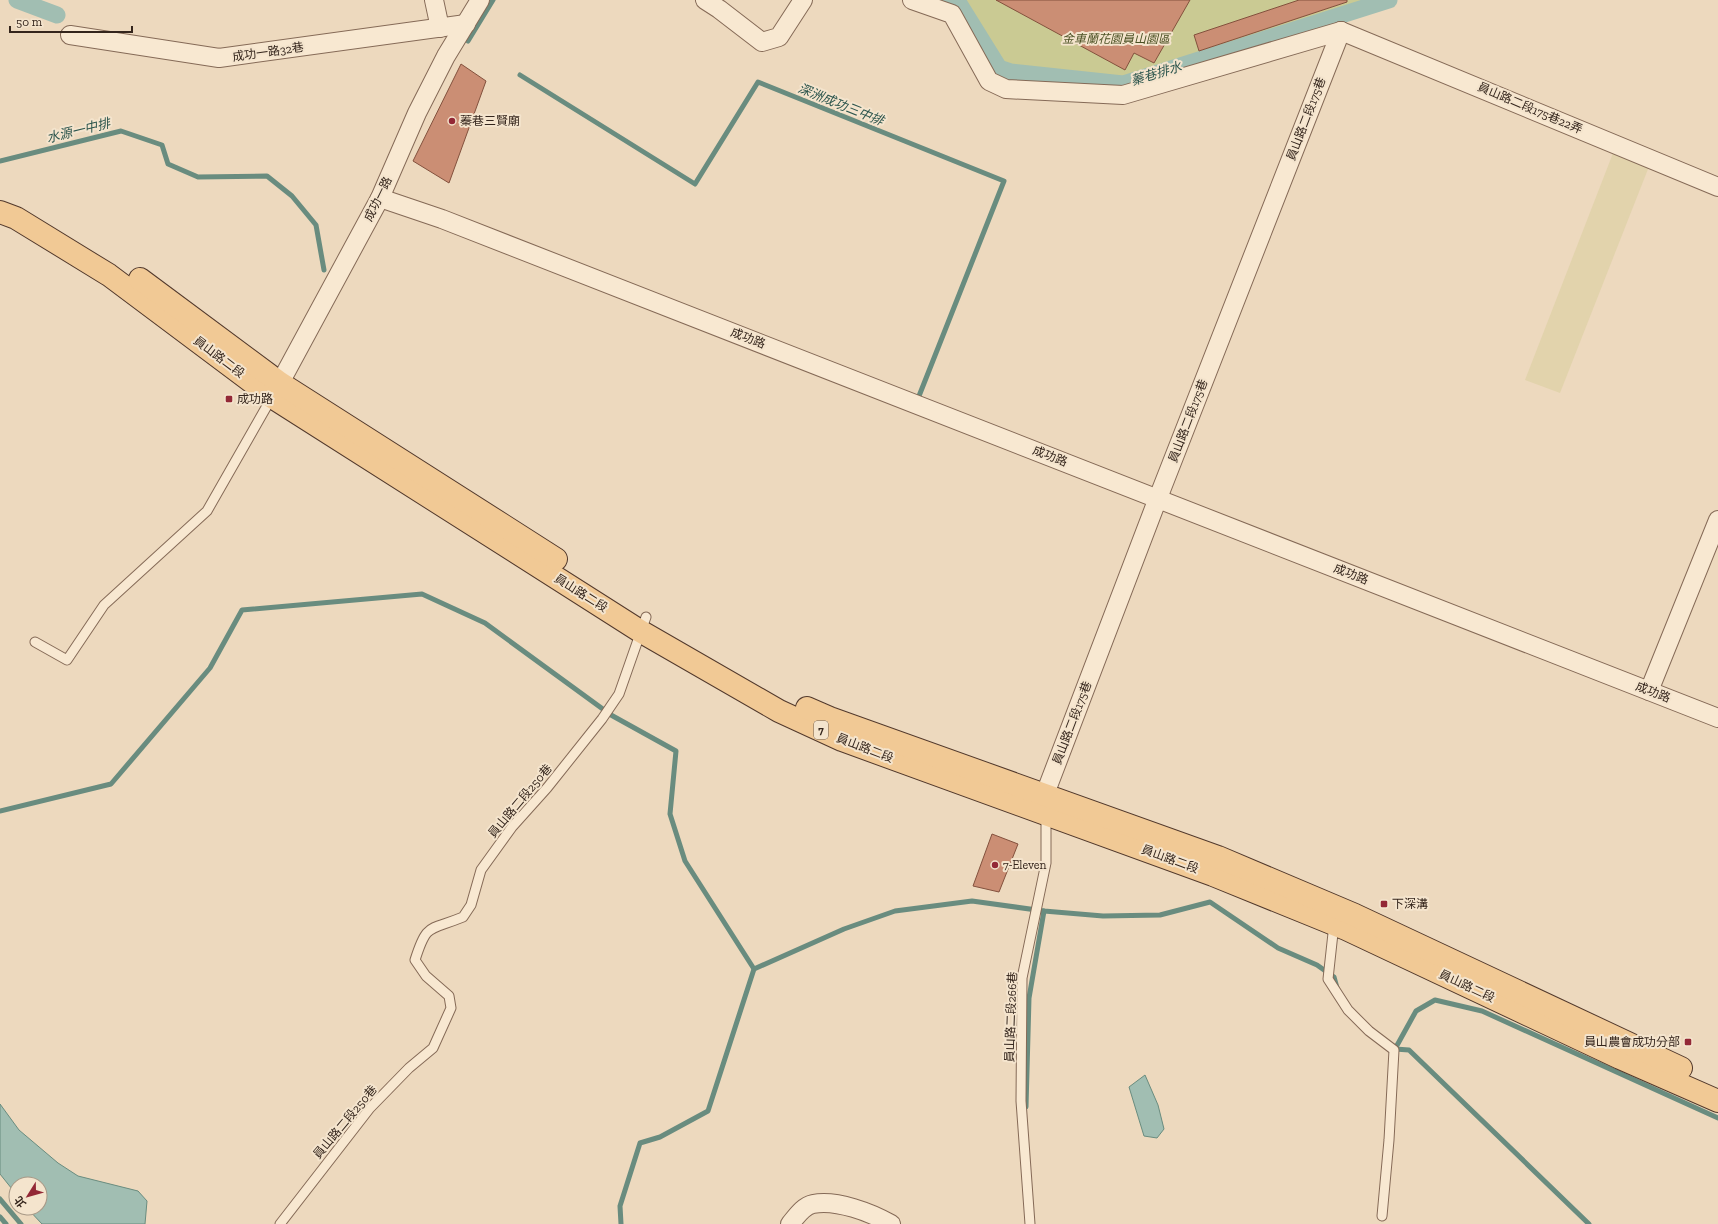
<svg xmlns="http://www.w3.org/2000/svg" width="1718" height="1224" font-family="'Zilla Slab','Noto Sans TC',serif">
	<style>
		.farmland { fill: #e2d3ac }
		.green { fill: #caca93 }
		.water { fill: #a1beb2; stroke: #698c7f }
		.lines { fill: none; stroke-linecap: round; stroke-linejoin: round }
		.stream { stroke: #698c7f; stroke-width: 5 }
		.canal { stroke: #a1beb2; stroke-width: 17 }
		.building { fill: #cb8e74; stroke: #83513d }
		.lane-casing { stroke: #856a57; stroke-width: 11 }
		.street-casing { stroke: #856a57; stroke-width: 20 }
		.primary-casing { stroke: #52392c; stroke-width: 24 }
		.lane { stroke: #f8e8d1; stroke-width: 9 }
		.street { stroke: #f8e8d1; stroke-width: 18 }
		.primary { stroke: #f1c995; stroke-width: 22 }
		.poi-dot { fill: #932836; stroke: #f4e4cd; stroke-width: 1.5 }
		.labels { text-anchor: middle; stroke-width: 4; stroke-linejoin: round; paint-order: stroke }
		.shield { fill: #f4e4cd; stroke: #6e5e51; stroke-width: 1 }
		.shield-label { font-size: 11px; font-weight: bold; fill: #34251c }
		.park-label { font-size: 12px; font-style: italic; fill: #4a5023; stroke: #f4e4cd }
		.street-label { font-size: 12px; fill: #34251c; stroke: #f4e4cd }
		.poi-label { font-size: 12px; fill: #34251c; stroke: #f4e4cd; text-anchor: start }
		.water-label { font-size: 13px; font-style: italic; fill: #2b544c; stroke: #f4e4cd }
	</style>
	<rect width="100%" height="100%" fill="#edd9be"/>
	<path class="farmland" d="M1615,148L1650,164L1560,393L1525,380Z"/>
	<path class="green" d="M958,0H1379L1121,78L1003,64L966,3Z"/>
	<g class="water">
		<path d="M1145,1075L1158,1105L1164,1129L1157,1138L1144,1136L1129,1087Z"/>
		<path d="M0,1104L19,1130L58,1163L78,1176L138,1191L147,1201L145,1224H42L27,1208H40V1184H16V1194L0,1174Z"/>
	</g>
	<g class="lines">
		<g class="stream">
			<path d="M468,41L493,0"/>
			<path d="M520,75L695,184L758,82L1004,181L919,396"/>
			<path d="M0,161L121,131L162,145L168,164L198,177L267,176L292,196L316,225L324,270"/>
			<path d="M0,811L111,784L210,668L242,610L422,594L485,623L611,715L676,751L670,814L685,861L754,969L844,929L895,911L972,901L1044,911L1103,916L1160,915L1210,902L1278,948L1317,965L1334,977L1337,988"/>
			<path d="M1392,1047L1395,1049L1416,1011L1435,1000L1482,1011L1718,1118"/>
			<path d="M1395,1049L1409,1050L1589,1224"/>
			<path d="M1026,1107L1029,998L1044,911"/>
			<path d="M0,1199L21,1224"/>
			<path d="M0,1217L6,1224"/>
			<path d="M621,1224L620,1206L640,1143L660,1137L708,1111L754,969"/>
		</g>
		<g class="canal">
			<path d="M17,0L57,15"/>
			<path d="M951,0L958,2L999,68L1011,72L1123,84L1389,0"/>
		</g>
	</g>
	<g class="building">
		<path d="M996,0H1190L1154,63L1134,53L1125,70Z"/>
		<path d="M1299,0H1347V2L1199,51L1194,35Z"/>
		<path d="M461,64L486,81L449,183L413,161Z"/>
		<path d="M992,834L1018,844L999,892L973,886Z"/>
	</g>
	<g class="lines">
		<g class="lane-casing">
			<g id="lane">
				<path d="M35,642L67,660L104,605L207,511L272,397"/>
				<path d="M1334,924L1328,979L1348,1010L1369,1031L1394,1050L1389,1140L1382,1216"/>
				<path d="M280,1224L370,1108L409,1068L433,1048L451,1008L449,996L426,976L415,960C427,922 429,931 463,917L471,905L481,870L512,827L547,788L602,719L619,694L646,617"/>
				<path d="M1030,1224L1021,1101L1022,978L1046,863V814"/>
			</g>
		</g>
		<g class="street-casing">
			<g id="street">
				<path d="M434,0L440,28"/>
				<path d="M705,0L719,9L762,42L779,37L803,0"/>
				<path d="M912,0L952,14L989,81L1006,89L1123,95L1341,31"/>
				<path d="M1341,31L1718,187"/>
				<path d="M70,35L219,58L466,24"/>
				<path d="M380,198L442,219L1718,718"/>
				<path d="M274,394L380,198L417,113L446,56L480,0"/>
				<path d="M1649,691L1718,520"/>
				<path d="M1046,808L1045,794L1158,498L1341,31"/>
				<path d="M790,1224C796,1217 803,1206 813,1204C836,1199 872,1213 891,1224"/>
			</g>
		</g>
		<g class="primary-casing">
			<g id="primary">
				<path d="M0,212L16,218L109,275L272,397L640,631L779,711L842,740L1213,875L1346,929L1620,1058L1718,1101"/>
				<path d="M140,279L280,383L556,559"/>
				<path d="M807,708L830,718L1218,857L1355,915L1681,1068"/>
			</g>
		</g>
		<use href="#lane" class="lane"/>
		<use href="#street" class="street"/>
		<use href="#primary" class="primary"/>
	</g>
	<g class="poi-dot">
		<circle cx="452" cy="121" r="4"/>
		<rect x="225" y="395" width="8" height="8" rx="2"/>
		<circle cx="995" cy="865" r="4"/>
		<rect x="1380" y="900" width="8" height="8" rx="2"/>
		<rect x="1684" y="1038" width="8" height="8" rx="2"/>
	</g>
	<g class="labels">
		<rect class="shield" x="814" y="721" width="14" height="18" rx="3"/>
		<g class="shield-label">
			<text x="821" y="734">7</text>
		</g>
		<g class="park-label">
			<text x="1116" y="43">金車蘭花園員山園區</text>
		</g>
		<g class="street-label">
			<text transform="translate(268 52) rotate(-8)" y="4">成功一路32巷</text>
			<text transform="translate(1530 108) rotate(23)" y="4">員山路二段175巷22弄</text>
			<text transform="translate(1306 119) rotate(-69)" y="4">員山路二段175巷</text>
			<text transform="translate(378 199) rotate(-64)" y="4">成功一路</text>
			<text transform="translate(748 338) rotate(21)" y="4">成功路</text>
			<text transform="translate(219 357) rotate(37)" y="4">員山路二段</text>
			<text transform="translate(1188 421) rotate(-69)" y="4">員山路二段175巷</text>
			<text transform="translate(1050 456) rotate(21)" y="4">成功路</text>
			<text transform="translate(1351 574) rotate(21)" y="4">成功路</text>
			<text transform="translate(581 593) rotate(32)" y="4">員山路二段</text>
			<text transform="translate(1653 692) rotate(21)" y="4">成功路</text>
			<text transform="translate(1072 723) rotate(-69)" y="4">員山路二段175巷</text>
			<text transform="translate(865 748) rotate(21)" y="4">員山路二段</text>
			<text transform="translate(520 801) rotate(-50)" y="4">員山路二段250巷</text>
			<text transform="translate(1170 859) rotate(20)" y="4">員山路二段</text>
			<text transform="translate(1467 986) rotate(25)" y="4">員山路二段</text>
			<text transform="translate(1011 1017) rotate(-88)" y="4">員山路二段266巷</text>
			<text transform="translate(345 1122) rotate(-50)" y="4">員山路二段250巷</text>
		</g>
		<g class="poi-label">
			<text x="460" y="125">蓁巷三賢廟</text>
			<text x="237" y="403">成功路</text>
			<text x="1003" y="869">7-Eleven</text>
			<text x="1392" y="908">下深溝</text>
			<text x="1680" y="1046" text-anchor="end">員山農會成功分部</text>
		</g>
		<g class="water-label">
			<text transform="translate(1156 73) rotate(-17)" y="5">蓁巷排水</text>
			<text transform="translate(841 104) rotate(22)" y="5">深洲成功三中排</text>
			<text transform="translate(78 130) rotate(-14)" y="5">水源一中排</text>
		</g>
	</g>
	<g transform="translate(28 1196) rotate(233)"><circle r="19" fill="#f4e4cd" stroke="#a79886"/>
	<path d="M0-3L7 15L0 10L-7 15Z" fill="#932836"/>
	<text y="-6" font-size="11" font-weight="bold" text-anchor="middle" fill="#34251c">北</text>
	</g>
	<path d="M10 26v6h122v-6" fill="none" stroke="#34251c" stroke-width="2"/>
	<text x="16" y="26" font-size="12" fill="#34251c" stroke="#f4e4cd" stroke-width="3" paint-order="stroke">50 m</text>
</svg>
